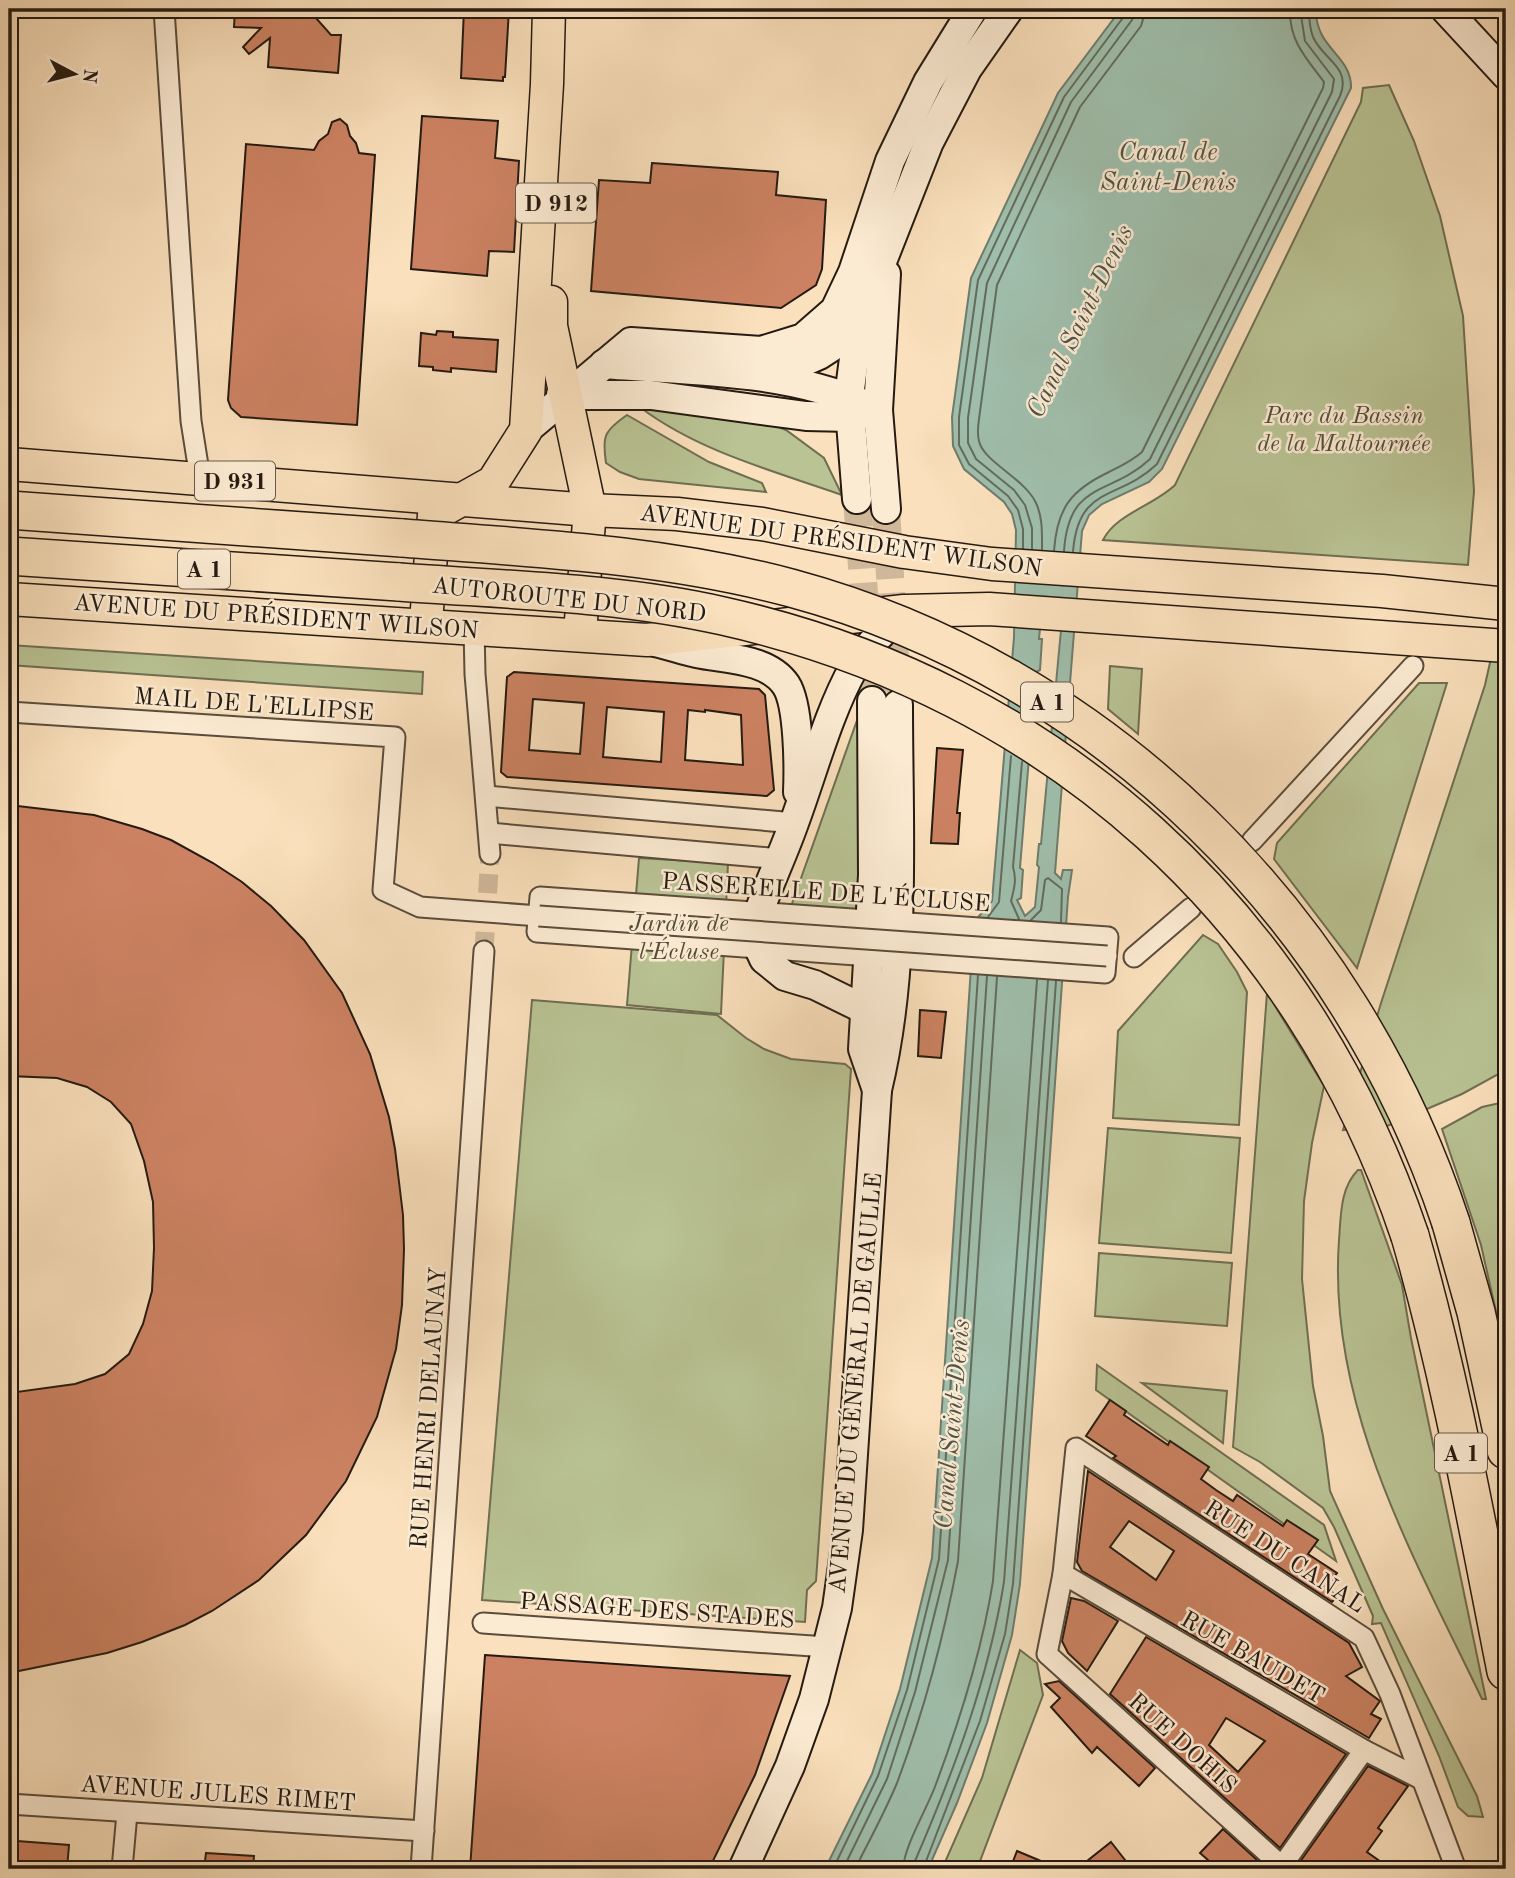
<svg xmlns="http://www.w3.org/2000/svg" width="1515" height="1878" font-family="'Old Standard TT',serif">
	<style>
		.green { fill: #b9c394; stroke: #6f6e52; stroke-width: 2 }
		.water { fill: #9fbeab; stroke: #6e7c6d; stroke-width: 2; fill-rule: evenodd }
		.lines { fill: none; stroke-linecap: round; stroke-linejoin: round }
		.shore { stroke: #626c5e; stroke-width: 2 }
		.building { fill: #cc8262; stroke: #251a11; stroke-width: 2; fill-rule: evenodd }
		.street-tunnel { stroke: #cfb89a; stroke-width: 19; stroke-dasharray: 19 10; stroke-linecap: butt }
		.secondary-tunnel { stroke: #cfb89a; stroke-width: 28; stroke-dasharray: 28 14; stroke-linecap: butt }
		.street-casing { stroke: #5a4c3c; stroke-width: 23 }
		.secondary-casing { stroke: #251a11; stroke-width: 32 }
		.primary-casing { stroke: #251a11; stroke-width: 35 }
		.highway-casing { stroke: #251a11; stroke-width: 40 }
		.street { stroke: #fcebd3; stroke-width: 19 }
		.secondary { stroke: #fcebd3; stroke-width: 28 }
		.primary { stroke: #fae0bc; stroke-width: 32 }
		.highway { stroke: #fae0bc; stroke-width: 37 }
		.street-bridge-casing { stroke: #5a4c3c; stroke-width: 23; stroke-linecap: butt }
		.highway-bridge-casing { stroke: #251a11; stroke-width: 40; stroke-linecap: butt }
		.street-bridge { stroke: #fcebd3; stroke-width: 19 }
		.highway-bridge { stroke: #fae0bc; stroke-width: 37 }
		.labels { text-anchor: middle; stroke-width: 5; stroke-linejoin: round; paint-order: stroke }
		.shield { fill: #fcebd3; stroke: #66594b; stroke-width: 2 }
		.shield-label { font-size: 23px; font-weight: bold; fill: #251a11 }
		.park-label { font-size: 24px; font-style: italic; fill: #514d38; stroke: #fcebd3 }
		.street-label { font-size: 24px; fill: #251a11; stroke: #fcebd3 }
		.water-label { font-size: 26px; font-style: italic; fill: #505347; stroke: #fcebd3 }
	</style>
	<rect width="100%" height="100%" fill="#fae0bc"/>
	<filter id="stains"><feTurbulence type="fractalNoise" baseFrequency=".00286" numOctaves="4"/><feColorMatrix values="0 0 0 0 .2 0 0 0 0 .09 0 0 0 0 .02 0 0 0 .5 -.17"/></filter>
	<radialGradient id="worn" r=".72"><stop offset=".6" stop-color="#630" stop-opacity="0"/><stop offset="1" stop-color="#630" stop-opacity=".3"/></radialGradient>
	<g class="green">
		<path d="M1389,85L1414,141L1440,216L1463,316L1474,491L1468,565L1103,540C1116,514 1153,506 1175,485L1361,102L1363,88Z"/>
		<path d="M641,408L745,414L786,430L824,458L842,495C774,471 700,452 641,408Z"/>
		<path d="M627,415L709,462L762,483L766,492L639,479L620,472L606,463C602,436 604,431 627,415Z"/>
		<path d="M1506,591V1070L1462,1094L1387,1126L1343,1130L1381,1003L1485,685Z"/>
		<path d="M9,645L423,672L422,694L9,665Z"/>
		<path d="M1110,666L1142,669L1138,734L1108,709Z"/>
		<path d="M1419,683H1447L1357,968L1274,859L1277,843Z"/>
		<path d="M866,695L858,916L789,912Z"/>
		<path d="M639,858L728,863L721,1014L627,1005Z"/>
		<path d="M1203,935L1218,944L1237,972L1247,992L1239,1125L1113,1118L1118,1031Z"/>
		<path d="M1267,993L1324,1086L1312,1143L1304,1201L1302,1279L1313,1386L1323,1436L1330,1491L1383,1609L1477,1796L1483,1817L1468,1816L1458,1807L1439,1756L1381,1623L1372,1624L1373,1616L1334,1527L1323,1508L1260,1462L1233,1447Z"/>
		<path d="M532,1000L717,1015L746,1038L764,1049L791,1059L845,1064L851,1069L816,1581L807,1590L805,1622L482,1600Z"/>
		<path d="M1500,1103L1506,1104V1356L1481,1245L1442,1129L1482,1107Z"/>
		<path d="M1108,1128L1240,1138L1231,1253L1099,1243Z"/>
		<path d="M1358,1170H1361L1402,1285L1411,1338L1486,1699H1482C1413,1555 1327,1406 1339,1240C1341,1215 1340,1188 1358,1170Z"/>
		<path d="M1099,1253L1232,1263L1227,1326L1095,1316Z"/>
		<path d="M1097,1365L1324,1525L1336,1561L1096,1390Z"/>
		<path d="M1142,1383L1227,1391L1223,1443Z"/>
		<path d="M1020,1650L1037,1663L1043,1695L977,1869H942L982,1778Z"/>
	</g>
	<path class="water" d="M1121,9H1316C1315,49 1352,55 1351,88L1162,469L1149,482L1102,504L1089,515L1082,531L1055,873L1061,879L1063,870H1072L1068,897L1020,1584L1012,1635L987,1723L957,1803L928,1869H825L872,1774L900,1689L932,1558L974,922L992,901L1014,637L1016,530L1012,514L1004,502L964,469L953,446L952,417L971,278L1058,93ZM1048,605L1057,606L1061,630L1041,844H1039L1037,865L1039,867L1035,907L1025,916L1017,900L1021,898L1023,870L1020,868L1036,672L1040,670L1042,639H1039L1040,628Z"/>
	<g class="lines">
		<g class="shore">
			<path d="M1023,549V529L1018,510L1008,496L969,464L959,445V417L978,280L1064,97L1125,15L1126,9"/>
			<path d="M1032,549V528L1025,505L1014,490L976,459L968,443V418L987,283L1071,102L1132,20L1135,9"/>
			<path d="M1042,550C1042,534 1043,516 1035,501C1023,478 983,461 979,441C977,434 978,426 979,419L997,285L1080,107L1141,26L1146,9"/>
			<path d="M1054,551C1057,508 1071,490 1109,472C1121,466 1132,461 1142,452L1323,88L1324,82C1306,58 1289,41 1290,9"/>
			<path d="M1064,551C1069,479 1110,497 1150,459L1332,92L1334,79L1305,41L1300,9"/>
			<path d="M1073,552C1078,484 1119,501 1157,464L1340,96C1352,67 1323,60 1313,37C1310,29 1309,18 1309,9"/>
			<path d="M988,917L999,902L1011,756"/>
			<path d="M1019,919L1011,901C1014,889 1017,880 1013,867L1022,762"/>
			<path d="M1031,920L1041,910L1045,880L1048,878L1062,889L1061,922"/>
			<path d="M833,1869L878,1776L907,1690L939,1559L978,975"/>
			<path d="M843,1869L887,1779L915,1692L948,1560L987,976"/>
			<path d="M855,1869C869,1841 885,1812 897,1783C924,1711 944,1636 958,1561L997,977"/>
			<path d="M903,1869C904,1846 928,1807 936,1784C961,1717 982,1651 993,1581L1037,980"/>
			<path d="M914,1869L915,1861C954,1771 988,1680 1004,1582L1048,980"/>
			<path d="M923,1869L980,1721L1005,1634L1013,1584L1056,981"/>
		</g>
	</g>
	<g class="building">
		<path d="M235,9H308L331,35H341L338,73L268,67L270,38L249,54L243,47L261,28L234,27Z"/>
		<path d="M464,9H509L505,77H503V81L461,78Z"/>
		<path d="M422,116L498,121L495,158L519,161L514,252L489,251L487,276L411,269Z"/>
		<path d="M340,119L347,125L350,136L356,143L359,153L375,155L357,425L241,417L231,408L228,400L246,144L314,150L319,141L328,134L332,122Z"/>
		<path d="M652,163L778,172L776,195L826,200L822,269L816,285L781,308L591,291L599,180L650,183Z"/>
		<path d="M437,331L453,332V337L498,340L496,372L451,368V372L433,370V367L419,366L421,333L436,335Z"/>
		<path d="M514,672L759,689L765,695L774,790L767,796L507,777L501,772L507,677ZM533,699L584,703L580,754L529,750ZM607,707L664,712L661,762L603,757ZM688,710L705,712V710L741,715L743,765L685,760Z"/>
		<path d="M937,748L963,750L957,813H960L958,844L931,843Z"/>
		<path d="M9,805L94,815L142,829L171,840L213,863L242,882L271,906L304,940L342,993L370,1054L389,1117L395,1149L403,1215L404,1249L402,1305L396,1349L377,1417L346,1481L306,1535L259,1580L212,1611L185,1625L142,1642L107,1653L9,1673V1393L75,1384L105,1374L129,1354L143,1324L152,1291L154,1248L153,1202L144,1161L131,1124L111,1102L87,1087L57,1078L9,1076Z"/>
		<path d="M920,1010L946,1012L941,1058L918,1056Z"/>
		<path d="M1110,1400L1126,1411L1124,1415L1168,1445L1170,1441L1209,1467L1201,1479L1216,1490L1233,1501L1237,1495L1283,1526L1287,1520L1318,1540L1308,1554L1337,1573L1326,1588L1337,1596L1332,1602L1113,1458L1116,1456L1086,1436Z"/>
		<path d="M1088,1471L1349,1643L1362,1667L1346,1676L1380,1701L1371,1714L1381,1719L1369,1738L1082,1571L1077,1562ZM1129,1521L1174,1551L1156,1580L1110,1547Z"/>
		<path d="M1071,1598L1084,1601L1118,1621L1087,1671L1068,1653L1062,1641Z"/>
		<path d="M1146,1637L1346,1754L1280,1848L1110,1694ZM1226,1718L1265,1741L1238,1772L1209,1745Z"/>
		<path d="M485,1655L790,1676L755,1775L709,1869H470Z"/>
		<path d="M1059,1681L1155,1768L1139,1786L1097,1747L1092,1753L1051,1707L1060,1698L1045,1684Z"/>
		<path d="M1368,1766L1408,1786L1378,1828L1382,1831L1367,1852L1391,1869H1297V1866Z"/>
		<path d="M1223,1829L1267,1869H1218L1200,1853Z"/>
		<path d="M17,1841L69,1845L67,1869H9V1845H16Z"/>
		<path d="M1111,1842L1132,1869H1077Z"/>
		<path d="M1017,1851L1060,1869H1010Z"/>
		<path d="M206,1853L254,1856L253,1869H204Z"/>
	</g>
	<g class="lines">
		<path class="street-tunnel" d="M484,951L490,854"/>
		<g class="secondary-tunnel">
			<path d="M857,499L872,701"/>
			<path d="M886,509L897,692"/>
		</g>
		<g class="street-casing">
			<g id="street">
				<path d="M164,9L191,421L200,478"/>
				<path d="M474,628L475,674L490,854"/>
				<path d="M9,712L395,737L383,890L420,907L539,916"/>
				<path d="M486,796L795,823"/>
				<path d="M489,833L780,859"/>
				<path d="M1252,841L1413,666"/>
				<path d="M540,897L1108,937L1105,973L537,932Z"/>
				<path d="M1134,957L1191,908"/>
				<path d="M1063,1574L1364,1750L1421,1779"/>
				<path d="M483,1623L827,1647"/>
				<path d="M9,1804L424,1831"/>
				<path d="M1282,1866L1364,1750"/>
				<path d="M122,1869L127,1813"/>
				<path d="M421,1869L484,951"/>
				<path d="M1285,1869L1047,1654L1063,1574L1076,1448L1364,1638L1390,1694L1456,1869"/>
			</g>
		</g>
		<g class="secondary-casing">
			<g id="secondary">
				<path d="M1445,9L1506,75"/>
				<path d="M886,274L878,410L886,509"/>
				<path d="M604,364C690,371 785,369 866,405"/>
				<path d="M769,377L819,355L836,344L859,320"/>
				<path d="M561,395H651L806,416L850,417L878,410"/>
				<path d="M526,430L631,342L761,351L803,338L835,310L853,272L890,161L928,82L973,9"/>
				<path d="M857,499L849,397L859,320L929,142L967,69L1009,9"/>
				<path d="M655,642C669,645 683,650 697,653C725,659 768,658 786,685C799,705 799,767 798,792"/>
				<path d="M872,701L873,875L863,1049L877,1090"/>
				<path d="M892,988L864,1009L815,985L785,976L764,959L752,933C763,895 781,860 794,823C813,772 828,713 854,667C866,645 887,629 904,611"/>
				<path d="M743,1869L790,1766L814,1699L837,1608L848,1530L877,1090C907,966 898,833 898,705"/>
			</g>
		</g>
		<g class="primary-casing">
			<g id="primary">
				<path d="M551,302V326L590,510L581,620"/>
				<path d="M9,464L590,510L677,514L762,524L904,552L992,564L1382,591L1506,604"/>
				<path d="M9,599L647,640L904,611L989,609L1506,646"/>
				<path d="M427,609L434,515L493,482L526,430L547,84L549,9"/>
			</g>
		</g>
		<g class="highway-casing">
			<g id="highway">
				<path d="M9,510L402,538"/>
				<path d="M9,556L399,582"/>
				<path d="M1451,1223L1476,1312L1506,1450"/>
				<path d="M1410,1236C1451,1378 1477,1526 1506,1671"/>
			</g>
		</g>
		<use href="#street" class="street"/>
		<use href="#secondary" class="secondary"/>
		<use href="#primary" class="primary"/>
		<use href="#highway" class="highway"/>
		<g class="street-bridge-casing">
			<path id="street-bridge" d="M539,916L1107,956"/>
		</g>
		<g class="highway-bridge-casing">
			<g id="highway-bridge">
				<path d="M402,538C533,548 664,554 791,588C1105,673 1350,917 1451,1223"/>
				<path d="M399,582C507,590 617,592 723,616C1054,690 1302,915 1410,1236"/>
			</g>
		</g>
		<use href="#street-bridge" class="street-bridge"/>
		<use href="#highway-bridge" class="highway-bridge"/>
	</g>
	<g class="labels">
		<g class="shield">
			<rect x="516" y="183.5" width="80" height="39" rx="5"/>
			<rect x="195" y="461.5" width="80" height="39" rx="5"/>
			<rect x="178" y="549.5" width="52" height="39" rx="5"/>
			<rect x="1021" y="682.5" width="52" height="39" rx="5"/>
			<rect x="1435" y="1433.5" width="52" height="39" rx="5"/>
		</g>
		<g class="shield-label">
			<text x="556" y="211">D 912</text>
			<text x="235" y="489">D 931</text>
			<text x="204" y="577">A 1</text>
			<text x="1047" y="710">A 1</text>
			<text x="1461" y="1461">A 1</text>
		</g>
		<g class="park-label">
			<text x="1344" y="423">Parc du Bassin<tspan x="1344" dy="28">de la Maltournée</tspan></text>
			<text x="679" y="931">Jardin de<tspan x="679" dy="28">l'Écluse</tspan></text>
		</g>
		<g class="street-label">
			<text transform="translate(841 540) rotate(8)" y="8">AVENUE DU PRÉSIDENT WILSON</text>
			<text transform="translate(569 599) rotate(6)" y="8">AUTOROUTE DU NORD</text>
			<text transform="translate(276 616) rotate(4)" y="8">AVENUE DU PRÉSIDENT WILSON</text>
			<text transform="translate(254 704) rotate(4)" y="8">MAIL DE L'ELLIPSE</text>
			<text transform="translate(826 892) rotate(4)" y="8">PASSERELLE DE L'ÉCLUSE</text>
			<text transform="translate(855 1383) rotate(-85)" y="8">AVENUE DU GÉNÉRAL DE GAULLE</text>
			<text transform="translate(428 1408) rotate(-86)" y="8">RUE HENRI DELAUNAY</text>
			<text transform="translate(1285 1556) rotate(33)" y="8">RUE DU CANAL</text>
			<text transform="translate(657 1610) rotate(4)" y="8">PASSAGE DES STADES</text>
			<text transform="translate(1253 1657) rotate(30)" y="8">RUE BAUDET</text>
			<text transform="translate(1183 1743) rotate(42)" y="8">RUE DOHIS</text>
			<text transform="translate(218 1793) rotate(4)" y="8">AVENUE JULES RIMET</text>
		</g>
		<g class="water-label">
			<text x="1168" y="160">Canal de<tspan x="1168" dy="30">Saint-Denis</tspan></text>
			<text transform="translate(1079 321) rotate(-64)" y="9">Canal Saint-Denis</text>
			<text transform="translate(951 1424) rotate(-85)" y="9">Canal Saint-Denis</text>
		</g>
	</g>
	<rect width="1515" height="1878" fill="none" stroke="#fae0bc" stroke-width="35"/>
	<rect x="10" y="10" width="1494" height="1857" fill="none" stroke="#251a11" stroke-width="3.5"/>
	<rect x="18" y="18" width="1480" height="1843" fill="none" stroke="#251a11" stroke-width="2"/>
	<g transform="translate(74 74) rotate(97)" stroke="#fcebd3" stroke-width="5" paint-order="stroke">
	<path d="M0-5L12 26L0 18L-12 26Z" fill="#251a11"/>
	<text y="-10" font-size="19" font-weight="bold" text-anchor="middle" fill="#251a11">N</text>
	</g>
	<rect width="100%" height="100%" filter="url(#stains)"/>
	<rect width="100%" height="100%" fill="url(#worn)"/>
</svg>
